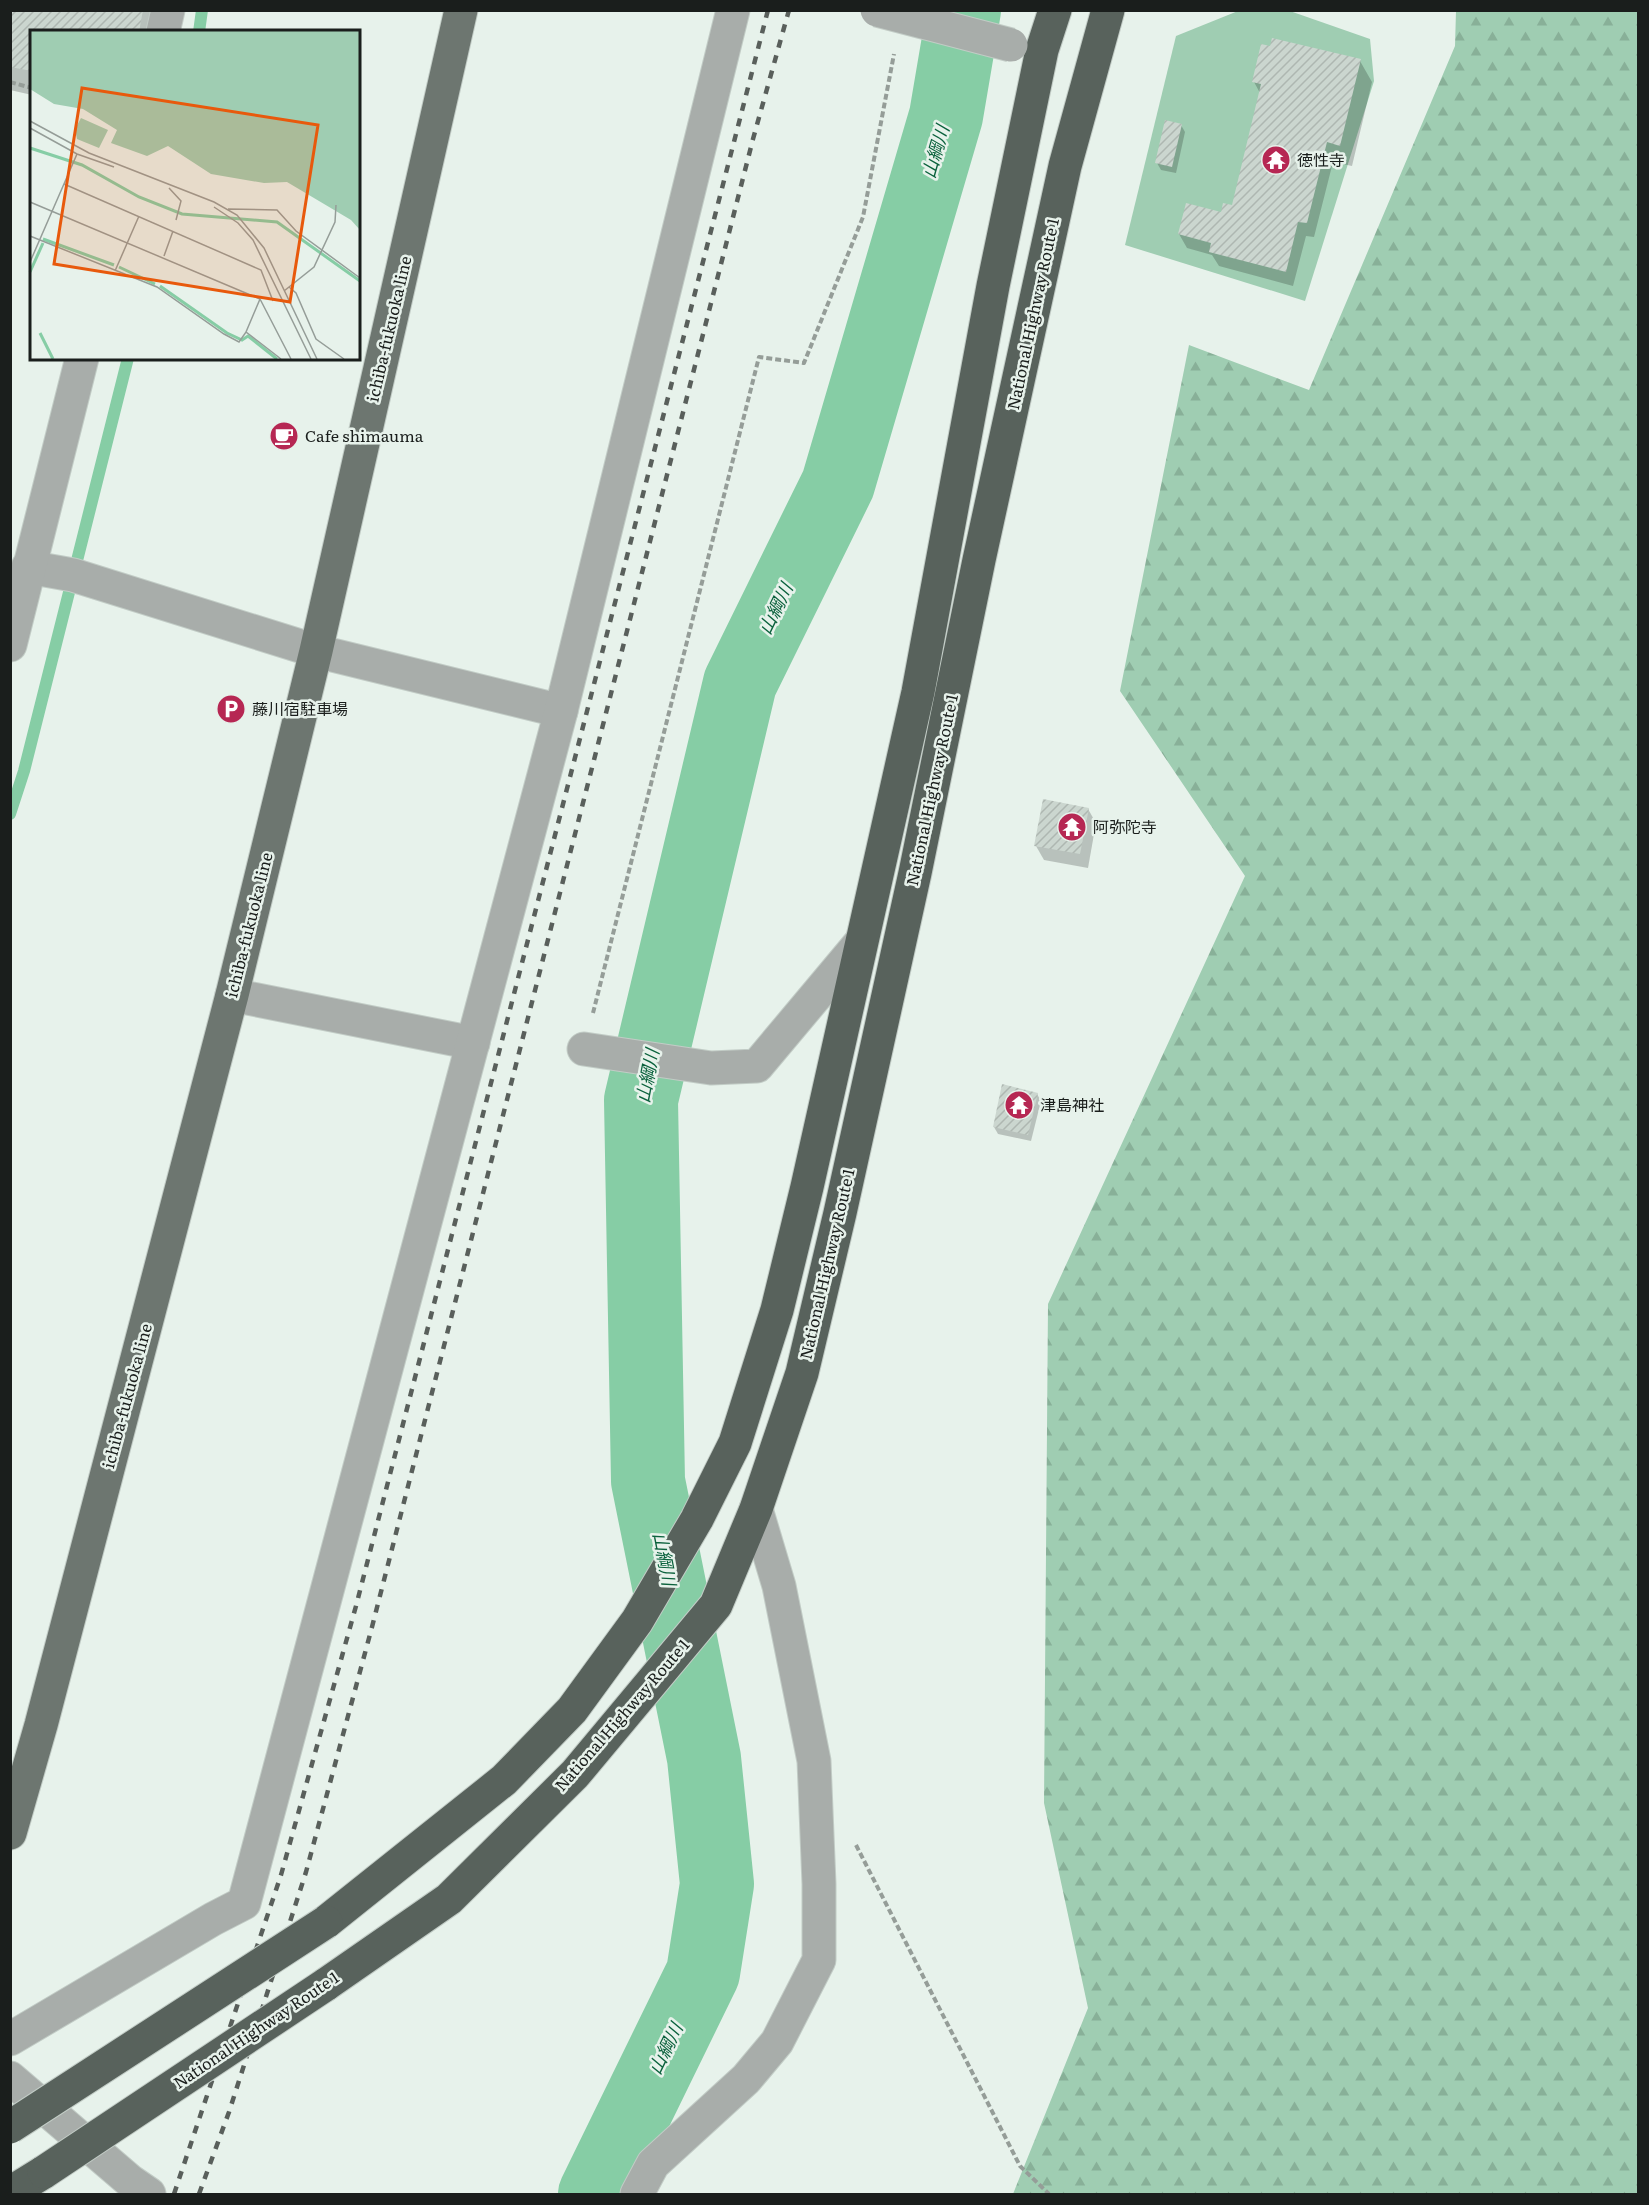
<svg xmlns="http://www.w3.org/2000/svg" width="1649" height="2205" font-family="Literata,'Noto Sans JP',serif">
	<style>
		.forest { fill: url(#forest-firs) }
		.garden { fill: #9fcdb2 }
		.shadow { fill: #0003 }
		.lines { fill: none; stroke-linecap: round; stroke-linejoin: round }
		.stream { stroke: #86cda5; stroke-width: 12 }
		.river { stroke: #86cda5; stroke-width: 74 }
		.building { fill: url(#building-hatch) }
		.minor-casing { stroke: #c2ccc6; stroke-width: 35 }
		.major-casing { stroke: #c2ccc6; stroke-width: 35 }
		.highway-casing { stroke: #c2ccc6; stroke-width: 35 }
		.path { stroke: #959d98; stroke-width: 4; stroke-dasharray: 6 3; stroke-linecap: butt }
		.minor { stroke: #a8adaa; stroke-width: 33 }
		.major { stroke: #6d7670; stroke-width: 33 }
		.highway { stroke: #58625c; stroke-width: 33 }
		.rail { stroke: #595f5b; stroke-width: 4.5; stroke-dasharray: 8 8; stroke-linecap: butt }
		.minor-bridge-casing { stroke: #c2ccc6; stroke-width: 35; stroke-linecap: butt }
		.highway-bridge-casing { stroke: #c2ccc6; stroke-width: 35; stroke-linecap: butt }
		.minor-bridge { stroke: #a8adaa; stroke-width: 33 }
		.highway-bridge { stroke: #58625c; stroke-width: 33 }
		.labels { text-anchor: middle; stroke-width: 5; stroke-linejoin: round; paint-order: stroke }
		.poi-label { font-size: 16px; fill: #1a1e1c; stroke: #e7f2eb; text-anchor: start }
		.street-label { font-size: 16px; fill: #1a1e1c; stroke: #e7f2eb }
		.water-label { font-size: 18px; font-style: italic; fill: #0b623d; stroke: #e7f2eb }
		.inset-river { fill: none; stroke: #86cda5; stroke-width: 3 }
		.inset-road { fill: none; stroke: #959d98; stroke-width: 1.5 }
		.view { fill: #e8590c; fill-opacity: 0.15; stroke: #e8590c; stroke-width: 3 }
		.inset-edge { fill: none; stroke: #1a1e1c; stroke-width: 3 }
	</style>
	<defs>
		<pattern id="forest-firs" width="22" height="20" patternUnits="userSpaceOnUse" patternTransform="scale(1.5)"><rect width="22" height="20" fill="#9fcdb2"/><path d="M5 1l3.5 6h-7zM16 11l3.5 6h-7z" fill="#88b098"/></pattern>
		<pattern id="building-hatch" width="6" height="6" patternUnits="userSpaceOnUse" patternTransform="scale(1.5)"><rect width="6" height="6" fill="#cbd6cf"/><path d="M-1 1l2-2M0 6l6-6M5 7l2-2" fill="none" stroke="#aeb7b1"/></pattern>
	</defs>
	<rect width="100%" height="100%" fill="#e7f2eb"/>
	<path class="forest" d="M1456,11H1638V2194H1013L1088,2008L1044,1803L1048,1304L1245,876L1120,691L1189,345L1309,390L1455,46Z"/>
	<path class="garden" d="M1287,10L1370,39L1374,81L1305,301L1125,245L1176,36L1238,11Z"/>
	<g class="shadow">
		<path d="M15,10H165L160,32H32V95L10,90V23Z"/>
		<path d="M1360,61L1372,82L1352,166L1333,162L1314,237L1306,236L1293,286L1219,266L1212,255L1187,248L1179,234L1233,207L1260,93L1254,82Z"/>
		<path d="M1181,125L1185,132L1176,173L1161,170L1157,163Z"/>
		<path d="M1088,809L1096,823L1088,868L1044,860L1036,846Z"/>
		<path d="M1037,1094L1041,1101L1031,1141L998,1134L994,1127Z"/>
	</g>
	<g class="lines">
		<g class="stream">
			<path d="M199,32L202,10"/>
			<path d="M10,814L24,771L128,358"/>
		</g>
		<path class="river" d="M595,2194L703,1973L717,1884L704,1758L648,1481L641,1100L740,683L838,484L946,116L964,10"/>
	</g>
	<g class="building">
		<path d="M13,10H143L139,32H32V71L10,67V21Z"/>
		<path d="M1272,38L1361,59L1340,146L1327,142L1307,223L1298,222L1286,272L1209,252L1211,243L1178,234L1186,203L1221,212L1223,203L1232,205L1261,84L1252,82L1261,44L1270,46Z"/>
		<path d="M1165,120L1182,124L1172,167L1155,163Z"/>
		<path d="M1043,799L1089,808L1080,854L1034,846Z"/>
		<path d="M1002,1084L1038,1093L1028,1135L993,1127Z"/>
	</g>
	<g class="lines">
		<g class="minor-casing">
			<g id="minor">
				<path d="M163,32L168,10"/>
				<path d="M28,567L73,575L316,651L561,711"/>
				<path d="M10,645L82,358"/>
				<path d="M232,995L473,1043"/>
				<path d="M584,1049L711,1068L757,1066L861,942"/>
				<path d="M10,2039L213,1919L244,1903L561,711L733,10"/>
				<path d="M10,2078L130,2181L149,2194"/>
				<path d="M637,2194L653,2164L746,2079L777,2042L819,1960V1884L814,1761L779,1586L756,1509"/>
			</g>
		</g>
		<g class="major-casing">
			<path id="major" d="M10,1833L41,1725L232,995L316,651L461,10"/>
		</g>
		<g class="highway-casing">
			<g id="highway">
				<path d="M326,1922L504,1780L572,1710L637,1621L697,1519L735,1443L777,1310L807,1187L918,692L993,286L1042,50L1055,10"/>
				<path d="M325,1985L449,1899L575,1774L716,1605L756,1509L802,1373L840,1213L915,873L979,560L1065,166L1108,10"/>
				<path d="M10,2193L44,2172"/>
			</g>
		</g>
		<g class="path">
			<path d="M10,82L32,88"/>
			<path d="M593,1013L759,357L804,363L863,217L894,54"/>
			<path d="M856,1845L1020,2166L1049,2194"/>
		</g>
		<use href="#minor" class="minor"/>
		<use href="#major" class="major"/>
		<use href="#highway" class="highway"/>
		<g class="rail">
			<path d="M174,2194L281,1875L356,1606L768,10"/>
			<path d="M199,2194L229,2112L306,1872L372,1627L753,139L789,10"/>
		</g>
		<g class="minor-bridge-casing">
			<path id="minor-bridge" d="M877,10L1011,45"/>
		</g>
		<g class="highway-bridge-casing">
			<g id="highway-bridge">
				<path d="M10,2127L326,1922"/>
				<path d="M44,2172L325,1985"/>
			</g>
		</g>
		<use href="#minor-bridge" class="minor-bridge"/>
		<use href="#highway-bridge" class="highway-bridge"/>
	</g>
	<defs>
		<g id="temple-disc" transform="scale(1.5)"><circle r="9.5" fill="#b62753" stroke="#e7f2eb"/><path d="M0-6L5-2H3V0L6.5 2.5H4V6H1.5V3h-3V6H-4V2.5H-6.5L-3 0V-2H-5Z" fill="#fff"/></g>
		<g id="cafe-disc" transform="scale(1.5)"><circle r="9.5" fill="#b62753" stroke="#e7f2eb"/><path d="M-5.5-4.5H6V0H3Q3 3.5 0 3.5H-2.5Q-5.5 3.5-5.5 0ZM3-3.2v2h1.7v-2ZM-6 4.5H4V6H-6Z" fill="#fff"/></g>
		<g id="parking-disc" transform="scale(1.5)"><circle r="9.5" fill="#b62753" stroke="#e7f2eb"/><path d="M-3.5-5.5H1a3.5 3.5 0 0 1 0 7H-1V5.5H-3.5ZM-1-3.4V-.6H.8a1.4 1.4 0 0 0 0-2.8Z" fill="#fff"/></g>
	</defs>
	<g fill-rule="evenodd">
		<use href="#temple-disc" x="1276" y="160"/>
		<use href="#cafe-disc" x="284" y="436"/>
		<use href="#parking-disc" x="231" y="709"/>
		<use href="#temple-disc" x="1072" y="827"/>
		<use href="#temple-disc" x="1019" y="1105"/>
	</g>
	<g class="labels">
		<g class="poi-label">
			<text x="1297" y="166">徳性寺</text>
			<text x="305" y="442">Cafe shimauma</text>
			<text x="252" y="715">藤川宿駐車場</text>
			<text x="1093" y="833">阿弥陀寺</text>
			<text x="1040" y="1111">津島神社</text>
		</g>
		<g class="street-label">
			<text transform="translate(1033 314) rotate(-78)" y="6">National Highway Route 1</text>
			<text transform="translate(389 329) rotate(-77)" y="6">ichiba-fukuoka line</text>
			<text transform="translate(932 790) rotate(-78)" y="6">National Highway Route 1</text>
			<text transform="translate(249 925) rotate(-76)" y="6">ichiba-fukuoka line</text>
			<text transform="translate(827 1264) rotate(-77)" y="6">National Highway Route 1</text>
			<text transform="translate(127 1396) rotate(-75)" y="6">ichiba-fukuoka line</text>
			<text transform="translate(622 1715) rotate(-49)" y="6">National Highway Route 1</text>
			<text transform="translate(256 2030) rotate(-34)" y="6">National Highway Route 1</text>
		</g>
		<g class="water-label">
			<text transform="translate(936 152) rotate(-74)" y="6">山綱川</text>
			<text transform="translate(776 609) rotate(-64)" y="6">山綱川</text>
			<text transform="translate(648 1076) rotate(-79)" y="6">山綱川</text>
			<text transform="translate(664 1559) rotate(79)" y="6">山綱川</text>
			<text transform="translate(666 2049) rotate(-64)" y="6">山綱川</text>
		</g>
	</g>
	<g transform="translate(30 30)">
		<rect width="330" height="330" fill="#e7f2eb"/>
		<path d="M0,1H330V200L321,190L257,152L234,153L181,144L138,116L117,126L81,113L87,100L53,79L24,74L0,59Z" fill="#9fcdb2"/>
		<path d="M51,88L78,100L69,118L47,109L45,99Z" fill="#9fcdb2"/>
		<path class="inset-river" d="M0,118L52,135L109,167L152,184L247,192L330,251M13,209L84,235M89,237L125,254M0,242L13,213M130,256L197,303L212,310L218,306L247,329M10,303L23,329"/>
		<path class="inset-road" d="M0,91L59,123L184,172L207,185L234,218L287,329M0,98L47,124L84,137M34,154L231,240L243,271M139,158L151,171L146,190M0,172L230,269L261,329M184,177L208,193L223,210L281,329M198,179L247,180L266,201L330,248M0,206L127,257L194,304L209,312L216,302L251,329M134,226L143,201M0,232L47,124M85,241L109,186M259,257L266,263L286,309L314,329M254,261L284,237L305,192L306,175M216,302L230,269"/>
		<path class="view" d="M52,58L288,95L260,272L24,234Z"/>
		<rect width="330" height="330" class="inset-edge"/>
	</g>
	<rect width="1649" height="2205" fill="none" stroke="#1a1e1c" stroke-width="24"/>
</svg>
